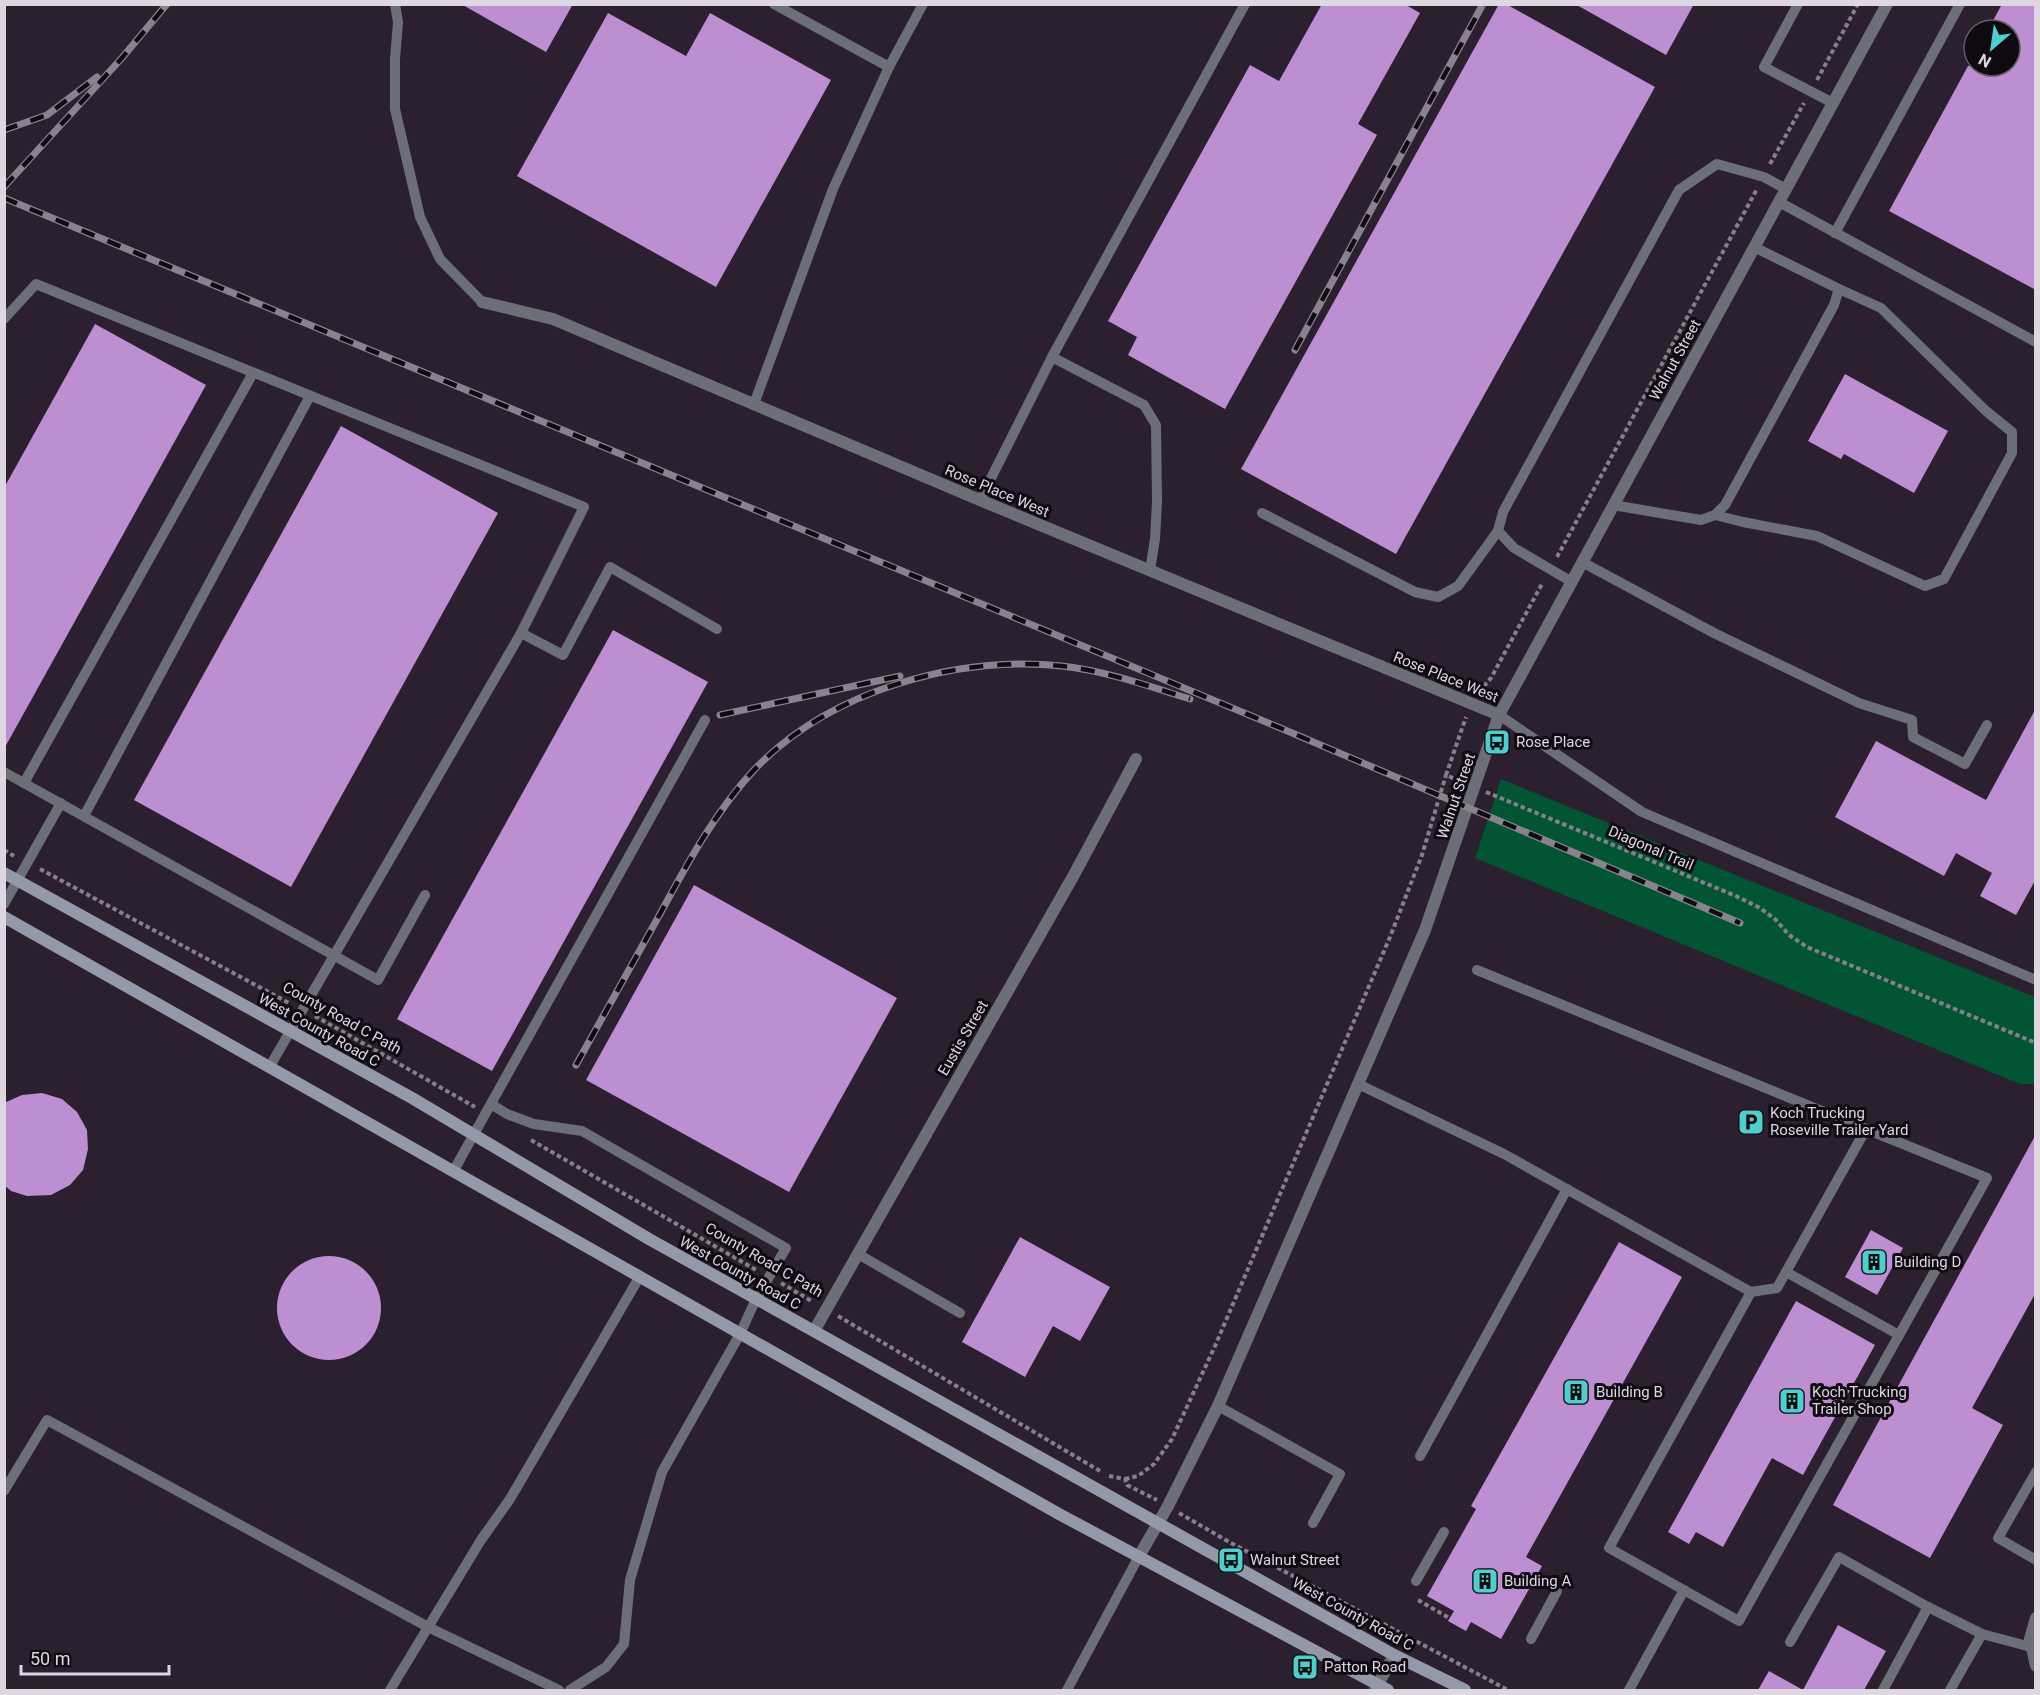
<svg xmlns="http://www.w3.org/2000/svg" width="2040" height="1695" font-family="Roboto,sans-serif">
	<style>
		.green { fill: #015532 }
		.building { fill: #be8ed3 }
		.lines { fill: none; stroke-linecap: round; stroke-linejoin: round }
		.path { stroke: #887e8c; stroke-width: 4; stroke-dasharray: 4.5 3; stroke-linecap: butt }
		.service { stroke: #6c6f78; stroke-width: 10 }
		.minor { stroke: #6c6f78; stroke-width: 12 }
		.tertiary { stroke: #6c6f78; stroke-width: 12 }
		.secondary { stroke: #9499a9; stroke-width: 12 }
		.rail-casing { stroke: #8b828f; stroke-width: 7 }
		.rail { stroke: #100b13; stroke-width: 4.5; stroke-dasharray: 14; stroke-linecap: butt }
		.labels { text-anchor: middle; stroke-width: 6; stroke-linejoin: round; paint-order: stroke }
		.street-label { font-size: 15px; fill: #ded6e1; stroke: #100b13 }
		.poi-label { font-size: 15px; fill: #ded6e1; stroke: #100b13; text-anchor: start }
	</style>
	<rect width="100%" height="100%" fill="#2b1f30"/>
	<path class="green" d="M1501,779L2035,997V1084H2020L1475,858Z"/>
	<g class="building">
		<path d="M461,4H573L546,52Z"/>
		<path d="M1322,4H1404L1420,13L1358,124L1377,135L1225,409L1128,355L1137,337L1108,321L1250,65L1279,81Z"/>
		<path d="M1499,4H1506L1655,87L1396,554L1241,469Z"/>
		<path d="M1575,4H1694L1666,55Z"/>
		<path d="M2002,4H2036V290L1889,211L1968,66H2010V30H1988Z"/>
		<path d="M608,13L686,56L710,13L831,80L716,287L517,176Z"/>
		<path d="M95,324L206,385L4,749V488Z"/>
		<path d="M1845,374L1948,431L1914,493L1844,454L1841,459L1808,441Z"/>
		<path d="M341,426L498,513L291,887L134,800Z"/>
		<path d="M613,630L708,682L492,1071L397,1019Z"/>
		<path d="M2036,708V879L2016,915L1980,896L1992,873L1956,853L1944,876L1835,817L1876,741L1986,800Z"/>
		<path d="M694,885L897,998L789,1192L586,1080Z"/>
		<path d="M42,1093L62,1099L77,1112L87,1130L88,1149L83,1170L70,1185L51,1195L27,1196L11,1191L4,1185V1103L22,1095Z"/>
		<path d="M2036,1134V1292L1972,1408L2003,1425L1930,1558L1833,1505Z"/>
		<path d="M1871,1230L1903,1248L1877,1295L1845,1277Z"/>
		<path d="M1020,1237L1110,1287L1080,1341L1053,1326L1025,1377L962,1342Z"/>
		<path d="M1619,1242L1682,1277L1526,1557L1542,1566L1501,1639L1471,1622L1466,1631L1448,1621L1454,1611L1427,1596L1476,1509L1471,1506Z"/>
		<circle cx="329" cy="1308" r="52"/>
		<path d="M1796,1301L1875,1345L1803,1475L1772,1458L1723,1547L1696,1532L1689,1544L1668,1532Z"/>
		<path d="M1838,1625L1886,1651L1864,1690H1758L1769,1671L1803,1690Z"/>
	</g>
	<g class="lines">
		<g class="path">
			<path d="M1817,80L1858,4"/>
			<path d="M1770,164L1804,103"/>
			<path d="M1557,557L1757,189"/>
			<path d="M1479,692L1491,678L1543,582"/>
			<path d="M1460,781L1446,775L1466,717"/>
			<path d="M1486,792L1736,896L1760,908L1776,920L1789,935L1807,947L2036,1043"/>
			<path d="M4,850L14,856"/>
			<path d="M40,869L289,1003"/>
			<path d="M315,1016L475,1107"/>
			<path d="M531,1140L758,1271"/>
			<path d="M781,1283L813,1302"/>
			<path d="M838,1316L1100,1471"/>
			<path d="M1109,1476L1125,1479L1127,1485L1157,1500"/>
			<path d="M1125,1479L1138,1476L1154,1464L1172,1439L1215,1346L1390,937L1422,855L1446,775"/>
			<path d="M1179,1513L1231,1543L1508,1690"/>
			<path d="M1418,1600L1449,1618"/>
		</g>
		<g class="service">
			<path d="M395,4L398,22L395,59V109L420,217L440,259L482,302"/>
			<path d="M774,4L889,67"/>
			<path d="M1798,4L1764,67L1833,103"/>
			<path d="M1779,202L2036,342"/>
			<path d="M1835,233L1960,4"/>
			<path d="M4,319L36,284L584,507L521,633L270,1066"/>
			<path d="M1052,357L1245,4"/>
			<path d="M754,404L833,189L889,67L923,4"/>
			<path d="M980,500L1052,357L1144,405L1156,425L1157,502L1155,539L1150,570"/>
			<path d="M1613,505L1701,520L1715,515L1725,505L1834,305L1839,289L1754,247"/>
			<path d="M1262,513L1415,592L1438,597L1458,586L1498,531"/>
			<path d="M1715,515L1743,522L1817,536L1925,586L1944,579L2012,453V432L1986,411L1881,308L1839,289"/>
			<path d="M1582,562L1714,633L1859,703L1912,720L1913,737L1965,764L1987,725"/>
			<path d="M1572,582L1514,548L1498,531L1503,512L1679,190L1717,164L1764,177L1786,189"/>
			<path d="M521,633L563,655L610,567L717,629"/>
			<path d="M1499,715L1642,812L2036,980"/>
			<path d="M4,772L378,980L425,895"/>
			<path d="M24,783L253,373"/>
			<path d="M84,816L310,396"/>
			<path d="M4,904L61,803"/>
			<path d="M1477,970L1866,1129"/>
			<path d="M1358,1084L1504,1154L1751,1292L1777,1288L1866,1129L1987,1178L1739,1621L1609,1548L1751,1292"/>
			<path d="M491,1104L507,1114L534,1124L582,1131L786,1248L756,1299L740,1334L662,1472L630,1580L624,1644L606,1667L570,1690"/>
			<path d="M454,1170L705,720"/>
			<path d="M858,1254L960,1313"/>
			<path d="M1786,1272L1899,1335"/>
			<path d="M1218,1406L1340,1474L1313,1523"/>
			<path d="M1420,1456L1567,1189"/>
			<path d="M2036,1472L1998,1538L2036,1560"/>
			<path d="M4,1491L47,1420L428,1627L559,1690"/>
			<path d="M1416,1581L1444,1532"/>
			<path d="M1531,1639L1557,1591"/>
			<path d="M1790,1642L1839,1557L1928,1607"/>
			<path d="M390,1690L481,1540L510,1499L640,1276"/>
			<path d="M1067,1690L1138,1558"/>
			<path d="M1629,1690L1684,1590"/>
			<path d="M1883,1690L1928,1607L1982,1634L2031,1647"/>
			<path d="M1950,1690L1982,1634"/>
		</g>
		<g class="minor">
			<path d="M482,302L553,319L975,498L1499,715"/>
			<path d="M814,1331L1075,873L1136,759"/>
			<path d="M2036,1618L2030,1639L2036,1666"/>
			<path d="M1375,1690L1394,1655"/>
		</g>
		<path class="tertiary" d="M1138,1558L1168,1506L1218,1406L1425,930L1499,715L1887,4"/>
		<g class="secondary">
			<path d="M4,873L412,1098L649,1239L1394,1655L1465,1690"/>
			<path d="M4,917L1059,1514L1388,1690"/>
		</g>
		<g class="rail-casing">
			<g id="rail">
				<path d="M4,130L47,115L97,77"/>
				<path d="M4,187L121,59L167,4"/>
				<path d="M4,198L1278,727L1740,923"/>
				<path d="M1295,350L1483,4"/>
				<path d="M720,715L900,676"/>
				<path d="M576,1065C604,1015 632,964 660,914C687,864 715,812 754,770C829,691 956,655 1062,666C1106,671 1148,686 1190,699"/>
			</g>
		</g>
		<use href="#rail" class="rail"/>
	</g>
	<defs>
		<g id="bus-square" transform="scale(1.35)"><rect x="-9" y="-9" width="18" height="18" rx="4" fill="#52cdce" stroke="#100b13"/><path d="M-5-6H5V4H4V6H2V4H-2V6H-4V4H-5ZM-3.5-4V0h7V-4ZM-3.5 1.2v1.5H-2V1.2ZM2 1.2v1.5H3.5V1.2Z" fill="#111"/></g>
		<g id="parking-square" transform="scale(1.35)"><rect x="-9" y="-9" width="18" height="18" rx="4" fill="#52cdce" stroke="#100b13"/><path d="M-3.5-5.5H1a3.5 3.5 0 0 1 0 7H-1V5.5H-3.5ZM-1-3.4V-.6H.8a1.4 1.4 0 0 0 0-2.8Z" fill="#111"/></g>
		<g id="building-square" transform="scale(1.35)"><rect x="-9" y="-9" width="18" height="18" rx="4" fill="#52cdce" stroke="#100b13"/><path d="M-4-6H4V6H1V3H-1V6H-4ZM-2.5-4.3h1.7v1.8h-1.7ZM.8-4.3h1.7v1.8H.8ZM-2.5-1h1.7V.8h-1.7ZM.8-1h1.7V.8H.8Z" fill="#111"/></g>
	</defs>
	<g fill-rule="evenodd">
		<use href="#bus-square" x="1497" y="742"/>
		<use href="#parking-square" x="1751" y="1122"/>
		<use href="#building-square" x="1874" y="1262"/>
		<use href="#building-square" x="1576" y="1392"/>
		<use href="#building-square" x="1792" y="1401"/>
		<use href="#bus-square" x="1231" y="1560"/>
		<use href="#building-square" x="1485" y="1581"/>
		<use href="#bus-square" x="1305" y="1667"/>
	</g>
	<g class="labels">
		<g class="street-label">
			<text transform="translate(1675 360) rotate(-61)" y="5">Walnut Street</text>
			<text transform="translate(997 491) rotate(23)" y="5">Rose Place West</text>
			<text transform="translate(1446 677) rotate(22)" y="5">Rose Place West</text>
			<text transform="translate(1456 796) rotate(-71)" y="5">Walnut Street</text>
			<text transform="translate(1651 848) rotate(23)" y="5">Diagonal Trail</text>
			<text transform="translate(342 1018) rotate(29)" y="5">County Road C Path</text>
			<text transform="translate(319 1030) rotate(29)" y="5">West County Road C</text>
			<text transform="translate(963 1038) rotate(-60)" y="5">Eustis Street</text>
			<text transform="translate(764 1260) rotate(30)" y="5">County Road C Path</text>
			<text transform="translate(740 1273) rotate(29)" y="5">West County Road C</text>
			<text transform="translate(1353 1614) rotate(29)" y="5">West County Road C</text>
		</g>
		<g class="poi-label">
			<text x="1516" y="747">Rose Place</text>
			<text x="1770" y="1118">Koch Trucking<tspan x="1770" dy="17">Roseville Trailer Yard</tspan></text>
			<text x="1894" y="1267">Building D</text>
			<text x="1596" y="1397">Building B</text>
			<text x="1812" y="1397">Koch Trucking<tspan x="1812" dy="17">Trailer Shop</tspan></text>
			<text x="1250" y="1565">Walnut Street</text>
			<text x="1504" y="1586">Building A</text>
			<text x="1324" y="1672">Patton Road</text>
		</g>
	</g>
	<rect width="2040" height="1695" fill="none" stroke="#ded6e1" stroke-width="12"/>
	<g transform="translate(1992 48) rotate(209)"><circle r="28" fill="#100b13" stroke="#625c65" stroke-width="1.5"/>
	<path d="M0-4.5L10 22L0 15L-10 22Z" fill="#52cdce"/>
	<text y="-9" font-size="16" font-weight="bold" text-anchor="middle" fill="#ded6e1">N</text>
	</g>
	<path d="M21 1665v9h148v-9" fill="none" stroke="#ded6e1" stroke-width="3"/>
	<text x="30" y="1665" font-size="18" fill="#ded6e1" stroke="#100b13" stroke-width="4.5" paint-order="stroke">50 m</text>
</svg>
